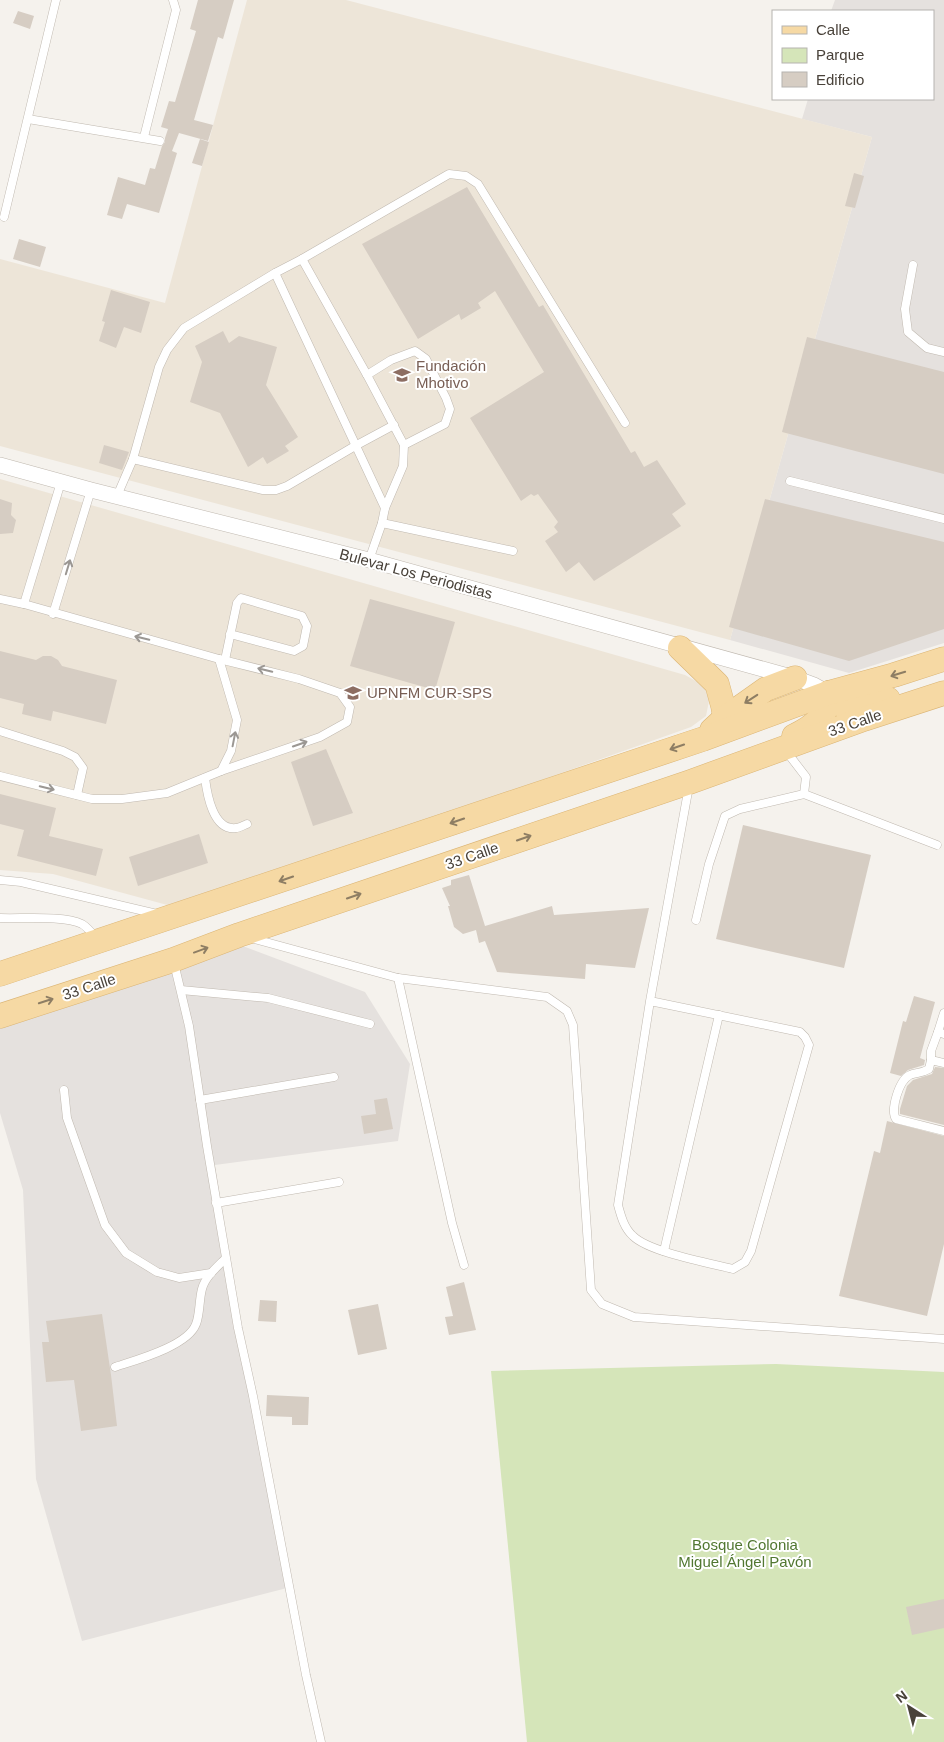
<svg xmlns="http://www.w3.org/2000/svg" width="944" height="1742" font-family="Helvetica,sans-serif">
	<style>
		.industrial { fill: #e5e1de }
		.education { fill: #ede5d8 }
		.green { fill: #d5e5b9 }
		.building { fill: #d6cdc3 }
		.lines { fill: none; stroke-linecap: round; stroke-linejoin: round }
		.service-casing { stroke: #c0b9b0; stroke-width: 9 }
		.minor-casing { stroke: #c0b9b0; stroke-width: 16 }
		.primary-casing { stroke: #dbb575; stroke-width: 25 }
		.service { stroke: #fff; stroke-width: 8 }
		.minor { stroke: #fff; stroke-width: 15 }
		.primary { stroke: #f6d9a4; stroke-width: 24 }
		.oneway { stroke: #9b9793 }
		.oneway2 { stroke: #8e7e64 }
		.labels { text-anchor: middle; stroke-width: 4; stroke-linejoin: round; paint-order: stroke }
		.education-label { font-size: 15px; fill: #785e54; stroke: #fff; text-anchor: start }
		.street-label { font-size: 15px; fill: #49423a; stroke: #fff }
		.park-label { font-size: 15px; fill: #517731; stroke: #fff }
	</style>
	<rect width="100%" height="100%" fill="#f5f2ed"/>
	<g class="industrial">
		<path d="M835,0H944V643L849,673L730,640L872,137L802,119L808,99H933V11H831Z"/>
		<path d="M224,939L365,992L410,1064L398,1141L215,1165L245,1357L287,1588L82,1641L36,1479L23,1190L0,1113V1026Z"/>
	</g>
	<g class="education">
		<path d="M247,0H346L872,137L730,640L0,446V259L165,303Z"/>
		<path d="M0,479L685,675L705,686L709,701L706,716L691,727L505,793L171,906L53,874L0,870Z"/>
	</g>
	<path class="green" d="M776,1364L944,1372V1742H527L491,1371Z"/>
	<g class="building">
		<path d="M198,0H234L223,39L218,37L194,120L213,125L208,141L179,133L172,151L177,153L159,213L127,204L122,219L107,215L118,177L145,185L150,168L155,169L162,146L165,142V138L168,129L161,127L169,101L175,102L196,31L190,29Z"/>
		<path d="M18,11L34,16L30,29L13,23Z"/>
		<path d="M200,139L209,142L202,166L192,163Z"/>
		<path d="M854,173L864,176L855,208L845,206Z"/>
		<path d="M467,187L539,307L543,305L631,453L635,451L644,467L657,460L686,504L672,514L681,526L594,581L579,562L566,572L545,541L558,532L554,527L558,522L538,494L534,496L531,494L521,501L470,418L544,372L495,291L478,303L481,308L461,320L459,314L418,339L362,244Z"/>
		<path d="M19,239L46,247L40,267L13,259Z"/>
		<path d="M111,290L150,302L141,333L124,327L116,348L99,341L105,322L102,321Z"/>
		<path d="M223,331L229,343L239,336L277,347L266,385L298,437L285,446L289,451L267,464L263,457L248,467L220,413L190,402L202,362L195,346Z"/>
		<path d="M807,337L944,372V474L782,432Z"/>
		<path d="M104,445L129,452L122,470L99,463Z"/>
		<path d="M0,499L12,503L11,515L16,520L13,533L0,534Z"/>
		<path d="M765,499L944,542V629L849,661L729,627Z"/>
		<path d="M370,599L455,622L435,690L350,666Z"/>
		<path d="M0,651L36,660L43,656H51L58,660L62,666L117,680L106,724L53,711L51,721L22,714L24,704L0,698Z"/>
		<path d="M326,749L353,813L313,826L291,762Z"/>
		<path d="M0,794L56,808L49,836L103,849L96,876L17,856L24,830L0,824Z"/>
		<path d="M743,825L871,855L844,968L716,939Z"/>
		<path d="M199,834L208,863L138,886L129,857Z"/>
		<path d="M469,875L485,926L552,906L554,915L649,908L635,968L586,964L585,979L497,972L485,941L479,943L476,930L463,934L454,927L448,906H450L442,888L451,885V880Z"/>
		<path d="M914,996L935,1002L920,1058L925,1060L924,1065L908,1070L901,1076L890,1073L903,1021L906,1022Z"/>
		<path d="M935,1067L944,1068V1125L900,1114V1109L907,1086L913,1080L932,1074Z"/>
		<path d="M387,1098L393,1129L364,1134L361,1116L376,1114L374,1100Z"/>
		<path d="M887,1121L944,1136V1244L927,1316L839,1296L874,1151L880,1153Z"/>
		<path d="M464,1282L476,1330L449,1335L445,1317L453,1316L446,1287Z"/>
		<path d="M260,1300L277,1301L276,1322L258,1321Z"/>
		<path d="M378,1304L387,1349L358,1355L348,1310Z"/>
		<path d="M102,1314L111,1375L117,1426L81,1431L74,1380L46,1382L42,1342H49L46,1321Z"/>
		<path d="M267,1395L309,1397L308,1425H292V1417L266,1416Z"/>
		<path d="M944,1599V1628L912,1635L906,1607Z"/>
	</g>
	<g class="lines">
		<g class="service-casing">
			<g id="service">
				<path d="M28,119L160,141"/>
				<path d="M144,137L176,10L173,0"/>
				<path d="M4,217L56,0"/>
				<path d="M302,259L449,174L466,176L478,184L625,423"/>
				<path d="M913,265L905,309L908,332L927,348L944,352"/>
				<path d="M275,273L385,508"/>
				<path d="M367,375L391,360L415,351L426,359L446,398L450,409L445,424L404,445"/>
				<path d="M133,459L263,490H276L287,486L355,446L394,425"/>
				<path d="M790,481L944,519"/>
				<path d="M117,496L133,459L159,367L167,350L184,328L275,273L302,259L367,375L404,445L403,466L385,508L382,523L369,560"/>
				<path d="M382,523L513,551"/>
				<path d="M0,599L24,604L219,659L237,720L231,751L221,771L167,793L122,799H92L0,776"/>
				<path d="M24,604L61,482"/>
				<path d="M53,614L91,490"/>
				<path d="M219,659L299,679L340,693L350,707L347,722L320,737L221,771"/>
				<path d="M225,660L237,603L241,598L302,616L307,626L303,646L294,651L230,634"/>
				<path d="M0,731L63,751L75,757L83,768L77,795"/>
				<path d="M205,778C207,794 213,831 236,828C239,828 244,825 247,824"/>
				<path d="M804,794L937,845"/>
				<path d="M0,880L21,882L157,914"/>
				<path d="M0,918C21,919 63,915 82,924C87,927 92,933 96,938"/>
				<path d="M696,920L709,864L725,816L740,809L804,794L806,777L786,751"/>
				<path d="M251,938L398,978L547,997L567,1011L573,1025L591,1290L602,1304L634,1317L944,1339"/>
				<path d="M174,963L189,1026L207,1146L238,1328L253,1396L306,1675L321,1742"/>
				<path d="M398,978L452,1223L464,1265"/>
				<path d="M181,990L268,998L370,1024"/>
				<path d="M650,1001L800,1032L805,1037L809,1045L751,1251L745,1262L733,1269C709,1263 649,1252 633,1236C624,1228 621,1216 618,1205L650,1001L689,786"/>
				<path d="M938,1032L944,1013"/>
				<path d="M944,1034L938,1032L931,1051V1060L929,1069C921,1074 916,1072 910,1075C899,1080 890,1110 896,1119L944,1131"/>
				<path d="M931,1060L944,1063"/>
				<path d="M64,1090L67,1118L105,1225L126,1253L157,1272L179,1278L211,1273"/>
				<path d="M200,1100L334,1077"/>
				<path d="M216,1203L339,1182"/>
				<path d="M664,1251L719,1015"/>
				<path d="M115,1367C136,1360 188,1346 196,1324C200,1314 199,1300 202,1289C205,1277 217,1267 225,1259"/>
			</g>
		</g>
		<g class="minor-casing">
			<path id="minor" d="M0,465L91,490L369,560L795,678L814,685L828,693"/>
		</g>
		<g class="primary-casing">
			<g id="primary">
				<path d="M680,648L717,684L723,706L725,718"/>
				<path d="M828,693C831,696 833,701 836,703C846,709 877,702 888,699"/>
				<path d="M712,730L725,718L766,689L795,678"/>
				<path d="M794,736C811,728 831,714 828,693"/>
				<path d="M0,974L703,739L828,693L894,675L944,659"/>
				<path d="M0,1016L173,960L239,935L690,782L864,719L944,693"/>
			</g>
		</g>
		<use href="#service" class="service"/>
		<use href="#minor" class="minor"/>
		<use href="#primary" class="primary"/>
	</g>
	<defs><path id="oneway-shaft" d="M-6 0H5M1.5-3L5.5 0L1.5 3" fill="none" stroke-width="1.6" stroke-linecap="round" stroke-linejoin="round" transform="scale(1.25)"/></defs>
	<g class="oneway">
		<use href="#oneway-shaft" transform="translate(68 567) rotate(-73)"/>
		<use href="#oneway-shaft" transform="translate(142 638) rotate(-167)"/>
		<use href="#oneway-shaft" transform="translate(265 670) rotate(-166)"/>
		<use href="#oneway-shaft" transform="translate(234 739) rotate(-79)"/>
		<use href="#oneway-shaft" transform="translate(300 744) rotate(-19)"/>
		<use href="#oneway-shaft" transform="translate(47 788) rotate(14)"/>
	</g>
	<g class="oneway2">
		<use href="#oneway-shaft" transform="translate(898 674) rotate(163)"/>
		<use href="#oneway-shaft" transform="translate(751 699) rotate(147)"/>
		<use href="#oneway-shaft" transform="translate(677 747) rotate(161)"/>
		<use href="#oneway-shaft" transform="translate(457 821) rotate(161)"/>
		<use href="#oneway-shaft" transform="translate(524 838) rotate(-19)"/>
		<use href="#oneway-shaft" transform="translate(286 879) rotate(161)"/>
		<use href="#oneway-shaft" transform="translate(354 896) rotate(-19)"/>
		<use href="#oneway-shaft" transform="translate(201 950) rotate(-20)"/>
		<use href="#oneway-shaft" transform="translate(46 1001) rotate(-18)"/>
	</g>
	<defs>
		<g id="school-bare" transform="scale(1.35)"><path d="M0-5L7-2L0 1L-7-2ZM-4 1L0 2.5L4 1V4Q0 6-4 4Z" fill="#8d6e63" stroke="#fff" stroke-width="2.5" paint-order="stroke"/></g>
		<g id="university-bare" transform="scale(1.35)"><path d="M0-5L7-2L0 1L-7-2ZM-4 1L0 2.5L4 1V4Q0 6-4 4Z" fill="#8d6e63" stroke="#fff" stroke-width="2.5" paint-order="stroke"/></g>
	</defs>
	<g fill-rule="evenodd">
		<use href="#school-bare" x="402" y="375"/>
		<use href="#university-bare" x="353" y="693"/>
	</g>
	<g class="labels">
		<g class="education-label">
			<text x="416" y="371">Fundación<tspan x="416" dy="17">Mhotivo</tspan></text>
			<text x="367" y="698">UPNFM CUR-SPS</text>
		</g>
		<g class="street-label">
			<text transform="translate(416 574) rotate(15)" y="5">Bulevar Los Periodistas</text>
			<text transform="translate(855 723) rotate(-19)" y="5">33 Calle</text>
			<text transform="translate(472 856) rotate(-19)" y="5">33 Calle</text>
			<text transform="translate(89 987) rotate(-18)" y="5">33 Calle</text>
		</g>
		<g class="park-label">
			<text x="745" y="1550">Bosque Colonia<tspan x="745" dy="17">Miguel Ángel Pavón</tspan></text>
		</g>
	</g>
	<rect x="772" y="10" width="162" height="90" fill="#ffffff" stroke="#b6b3b0"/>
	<rect x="782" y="26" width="25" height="8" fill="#f6d9a4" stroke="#b6b3b0"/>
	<text x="816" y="35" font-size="15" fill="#49423a">Calle</text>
	<rect x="782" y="48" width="25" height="15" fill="#d5e5b9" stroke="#b6b3b0"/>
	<text x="816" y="60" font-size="15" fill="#49423a">Parque</text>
	<rect x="782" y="72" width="25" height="15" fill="#d6cdc3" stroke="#b6b3b0"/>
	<text x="816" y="85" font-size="15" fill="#49423a">Edificio</text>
	<g transform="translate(909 1707) rotate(324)" stroke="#ffffff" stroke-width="4" paint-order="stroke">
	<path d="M0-4L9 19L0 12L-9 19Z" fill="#49423a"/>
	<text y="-8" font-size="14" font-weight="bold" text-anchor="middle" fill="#49423a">N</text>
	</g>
</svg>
